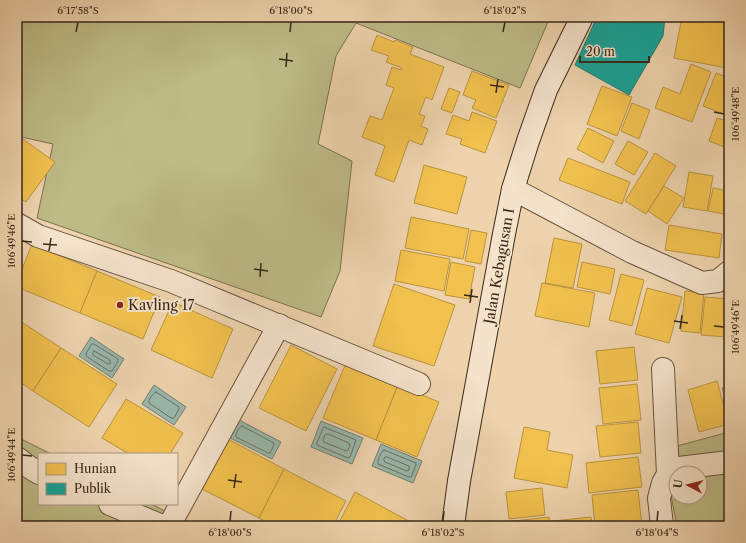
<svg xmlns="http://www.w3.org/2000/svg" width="746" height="543" font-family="'Libre Caslon Text',serif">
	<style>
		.green { fill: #bdbb86; stroke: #7b7250; fill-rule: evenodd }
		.water { fill: #99b7ac; stroke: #737e71 }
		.homes { fill: #f2c14e; stroke: #ba933e }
		.public { fill: #17a398; stroke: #217e72 }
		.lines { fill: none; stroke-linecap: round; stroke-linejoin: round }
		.shore { stroke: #697062; stroke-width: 1 }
		.street-casing { stroke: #66533e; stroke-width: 24 }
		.secondary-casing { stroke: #392819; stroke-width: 24 }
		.street { stroke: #f4e2ca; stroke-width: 22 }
		.secondary { stroke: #f4e2ca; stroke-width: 22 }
		.ticks { fill: none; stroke: #392819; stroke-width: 1.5 }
		.poi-dot { fill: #8f2418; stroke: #f4e2ca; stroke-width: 1.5 }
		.labels { text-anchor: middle; stroke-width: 4; stroke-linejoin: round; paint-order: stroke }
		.street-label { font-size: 14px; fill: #392819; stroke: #f4e2ca }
		.poi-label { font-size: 14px; fill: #392819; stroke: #f4e2ca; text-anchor: start }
		.neatline { fill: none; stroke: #392819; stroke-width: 1.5 }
		.ticks-label { font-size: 10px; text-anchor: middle; fill: #392819 }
	</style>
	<rect width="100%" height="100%" fill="#eed3ad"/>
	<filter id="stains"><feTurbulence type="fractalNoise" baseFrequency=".005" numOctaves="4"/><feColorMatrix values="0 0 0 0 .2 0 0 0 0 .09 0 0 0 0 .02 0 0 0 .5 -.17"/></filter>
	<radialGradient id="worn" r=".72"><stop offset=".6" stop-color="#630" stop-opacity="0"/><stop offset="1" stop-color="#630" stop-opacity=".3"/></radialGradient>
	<g class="green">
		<path d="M17,17H550L520,88L356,23L336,56L318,144L352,161L340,271L321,317L37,218L53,144L17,136Z"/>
		<path d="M729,432V526H677L662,450ZM676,473H700V497H676Z"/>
		<path d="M17,437L51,454H39V504H151L195,526H17Z"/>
	</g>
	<g class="water">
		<path d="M91,337L124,359L112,378L79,356Z"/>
		<path d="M154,385L186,407L174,425L142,404Z"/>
		<path d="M239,420L281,442L272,459L230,438Z"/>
		<path d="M321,421L363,438L352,464L311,447Z"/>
		<path d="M381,444L422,461L413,483L372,466Z"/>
	</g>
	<g class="homes">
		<path d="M682,17H729V59L727,68L674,58Z"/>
		<path d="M377,35L394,42L395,40L413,47L410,54L444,67L432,100L426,97L419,114L425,116L421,126L428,129L422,145L409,140L394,182L375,175L385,146L362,137L370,116L382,120L394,88L386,85L392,67L401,70L402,68L386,62L389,56L371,50Z"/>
		<path d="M691,64L711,72L692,122L655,108L663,87L680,94Z"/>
		<path d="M472,71L509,85L496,118L472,108L476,100L463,95Z"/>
		<path d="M716,73L729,78V106L726,115L703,106Z"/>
		<path d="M602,86L632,97L617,136L587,124Z"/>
		<path d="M449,88L460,92L452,113L441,109Z"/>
		<path d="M632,103L650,110L639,139L621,131Z"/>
		<path d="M472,112L497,121L485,153L460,144L462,139L446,134L453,115L469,121Z"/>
		<path d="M717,118L729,122V149L709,141Z"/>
		<path d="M588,128L614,141L603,163L577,149Z"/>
		<path d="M17,135L55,162L26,202L17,196Z"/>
		<path d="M628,141L648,152L634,175L615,164Z"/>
		<path d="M655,153L676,166L646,214L625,201Z"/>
		<path d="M568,158L630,182L622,204L559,180Z"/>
		<path d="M424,165L467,177L457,214L414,203Z"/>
		<path d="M689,172L713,176L707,211L683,207Z"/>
		<path d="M664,186L684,198L667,224L648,211Z"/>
		<path d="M713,188L729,191V215L708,211Z"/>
		<path d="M411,217L469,229L463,259L405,248Z"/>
		<path d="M669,225L722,234L719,258L665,250Z"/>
		<path d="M471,230L487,233L481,264L465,261Z"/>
		<path d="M554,238L582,244L573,288L545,283Z"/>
		<path d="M32,244L97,271L80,313L17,287V282Z"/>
		<path d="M401,250L450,259L444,291L395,281Z"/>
		<path d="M451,262L475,267L469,299L445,295Z"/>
		<path d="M582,262L615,269L610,294L577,287Z"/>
		<path d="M97,271L160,297L143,339L80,313Z"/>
		<path d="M621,274L644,280L632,326L609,320Z"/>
		<path d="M542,283L595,293L589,327L535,316Z"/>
		<path d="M394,284L455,305L434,366L373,346Z"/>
		<path d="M647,288L682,297L669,343L635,334Z"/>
		<path d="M685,291L704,293L700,333L681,331Z"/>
		<path d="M705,297L729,299L726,337L701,335Z"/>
		<path d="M173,302L233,329L212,378L151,350Z"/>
		<path d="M17,319L61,348L33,391L17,380Z"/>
		<path d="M291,345L337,369L306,431L259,408Z"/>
		<path d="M634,347L638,380L600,384L596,351Z"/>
		<path d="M61,348L117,384L89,427L33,391Z"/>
		<path d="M346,363L398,385L376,440L323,418Z"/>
		<path d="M717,381L729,424L699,432L688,390Z"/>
		<path d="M637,384L641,420L603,424L599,388Z"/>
		<path d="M398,385L439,402L417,457L376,440Z"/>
		<path d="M729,386V412L722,388Z"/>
		<path d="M126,399L183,433L170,454H129L102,438Z"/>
		<path d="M638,422L641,453L600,457L596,426Z"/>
		<path d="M524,427L550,432L547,450L573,455L567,488L514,478Z"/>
		<path d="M226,438L284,469L259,518L200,488Z"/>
		<path d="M638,457L642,487L589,493L586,463Z"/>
		<path d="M284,469L346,501L333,526H273L259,518Z"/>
		<path d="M542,488L545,515L509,519L506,492Z"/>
		<path d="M638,490L642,526H595L592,495Z"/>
		<path d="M355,492L418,526H337Z"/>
		<path d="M549,517L550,526H505L504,522Z"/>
		<path d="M591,517L592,526H553V521Z"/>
	</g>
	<path class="public" d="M597,17H665L663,36L629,95L575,65Z"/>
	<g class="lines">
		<g class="shore">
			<path d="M92,344H94L118,359V361L112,371H109L86,356V354Z"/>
			<path d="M94,351L110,360V364H108L93,355V353Z"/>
			<path d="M156,392L179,407V409L174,418H171L149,403C148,400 153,393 156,392Z"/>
			<path d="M242,426L274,443V445L270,453H268L236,437C235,434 239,427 242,426Z"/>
			<path d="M324,427L356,440L350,457L348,458L317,445V443Z"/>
			<path d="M328,434L349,443L350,445L348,450L346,451L324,442L323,440L325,435Z"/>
			<path d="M384,450L416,463V465L411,477H409L378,464C377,460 381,452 384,450Z"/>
			<path d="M385,457H387L409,466V470L407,471L385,462L384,460Z"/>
		</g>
		<g class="street-casing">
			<g id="street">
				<path d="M513,189L632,252L702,283L718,281L729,272"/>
				<path d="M17,224L38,236L171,281L419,384"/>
				<path d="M663,369L668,474"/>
				<path d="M17,458L29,467L39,473"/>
				<path d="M110,504L162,526"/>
				<path d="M169,526L279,325"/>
				<path d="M662,526L659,498L663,483L668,474L679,468L729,462"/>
			</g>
		</g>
		<g class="secondary-casing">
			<path id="secondary" d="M453,526L459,481L504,234L513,189L528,141L546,90L582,17"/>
		</g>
		<use href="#street" class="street"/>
		<use href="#secondary" class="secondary"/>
	</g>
	<path class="ticks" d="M76,32L78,22M290,32L291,22M503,32L505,22M279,59L293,61M286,67L287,53M490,85L504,87M496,93L498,79M714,112L724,114M22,241L32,242M43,244L57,245M49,251L51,238M254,269L268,271M260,277L261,263M464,295L478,297M470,303L472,289M674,321L688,323M714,326L724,327M680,329L682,315M22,455L32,456M228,480L242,482M234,488L236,474M230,521L231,511M443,521L444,511M657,521L658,511"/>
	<circle class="poi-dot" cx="120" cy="305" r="4"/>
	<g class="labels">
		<g class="street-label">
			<text transform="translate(499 266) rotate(-80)" y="5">Jalan Kebagusan I</text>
		</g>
		<g class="poi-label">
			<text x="128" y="310">Kavling 17</text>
		</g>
	</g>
	<rect width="746" height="543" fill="none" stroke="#eed3ad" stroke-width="44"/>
	<rect x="38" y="453" width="140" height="52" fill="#f4e2ca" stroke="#a99883"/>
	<rect x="46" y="463" width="20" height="12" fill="#f2c14e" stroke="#a99883"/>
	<text x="74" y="473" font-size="12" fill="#392819">Hunian</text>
	<rect x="46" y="483" width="20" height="12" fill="#17a398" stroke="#a99883"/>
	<text x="74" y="493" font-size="12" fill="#392819">Publik</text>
	<g transform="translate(688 485) rotate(277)"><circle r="19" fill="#f4e2ca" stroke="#a99883"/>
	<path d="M0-3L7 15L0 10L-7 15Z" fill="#8f2418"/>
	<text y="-6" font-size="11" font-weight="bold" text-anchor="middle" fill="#392819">U</text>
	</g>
	<path d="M580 56v6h69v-6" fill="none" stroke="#392819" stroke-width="2"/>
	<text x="586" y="56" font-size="12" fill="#392819" stroke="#f4e2ca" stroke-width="3" paint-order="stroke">20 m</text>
	<rect x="22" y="22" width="702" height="499" class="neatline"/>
	<g class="ticks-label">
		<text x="78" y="14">6°17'58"S</text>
		<text x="291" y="14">6°18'00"S</text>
		<text x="505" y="14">6°18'02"S</text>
		<text transform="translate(735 114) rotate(-90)" y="4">106°49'48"E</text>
		<text transform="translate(11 241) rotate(-90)" y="4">106°49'46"E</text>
		<text transform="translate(735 327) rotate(-90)" y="4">106°49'46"E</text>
		<text transform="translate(11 455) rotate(-90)" y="4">106°49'44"E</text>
		<text x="230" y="536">6°18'00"S</text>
		<text x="443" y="536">6°18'02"S</text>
		<text x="657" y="536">6°18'04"S</text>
	</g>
	<rect width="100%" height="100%" filter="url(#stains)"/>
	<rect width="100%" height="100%" fill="url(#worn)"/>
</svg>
